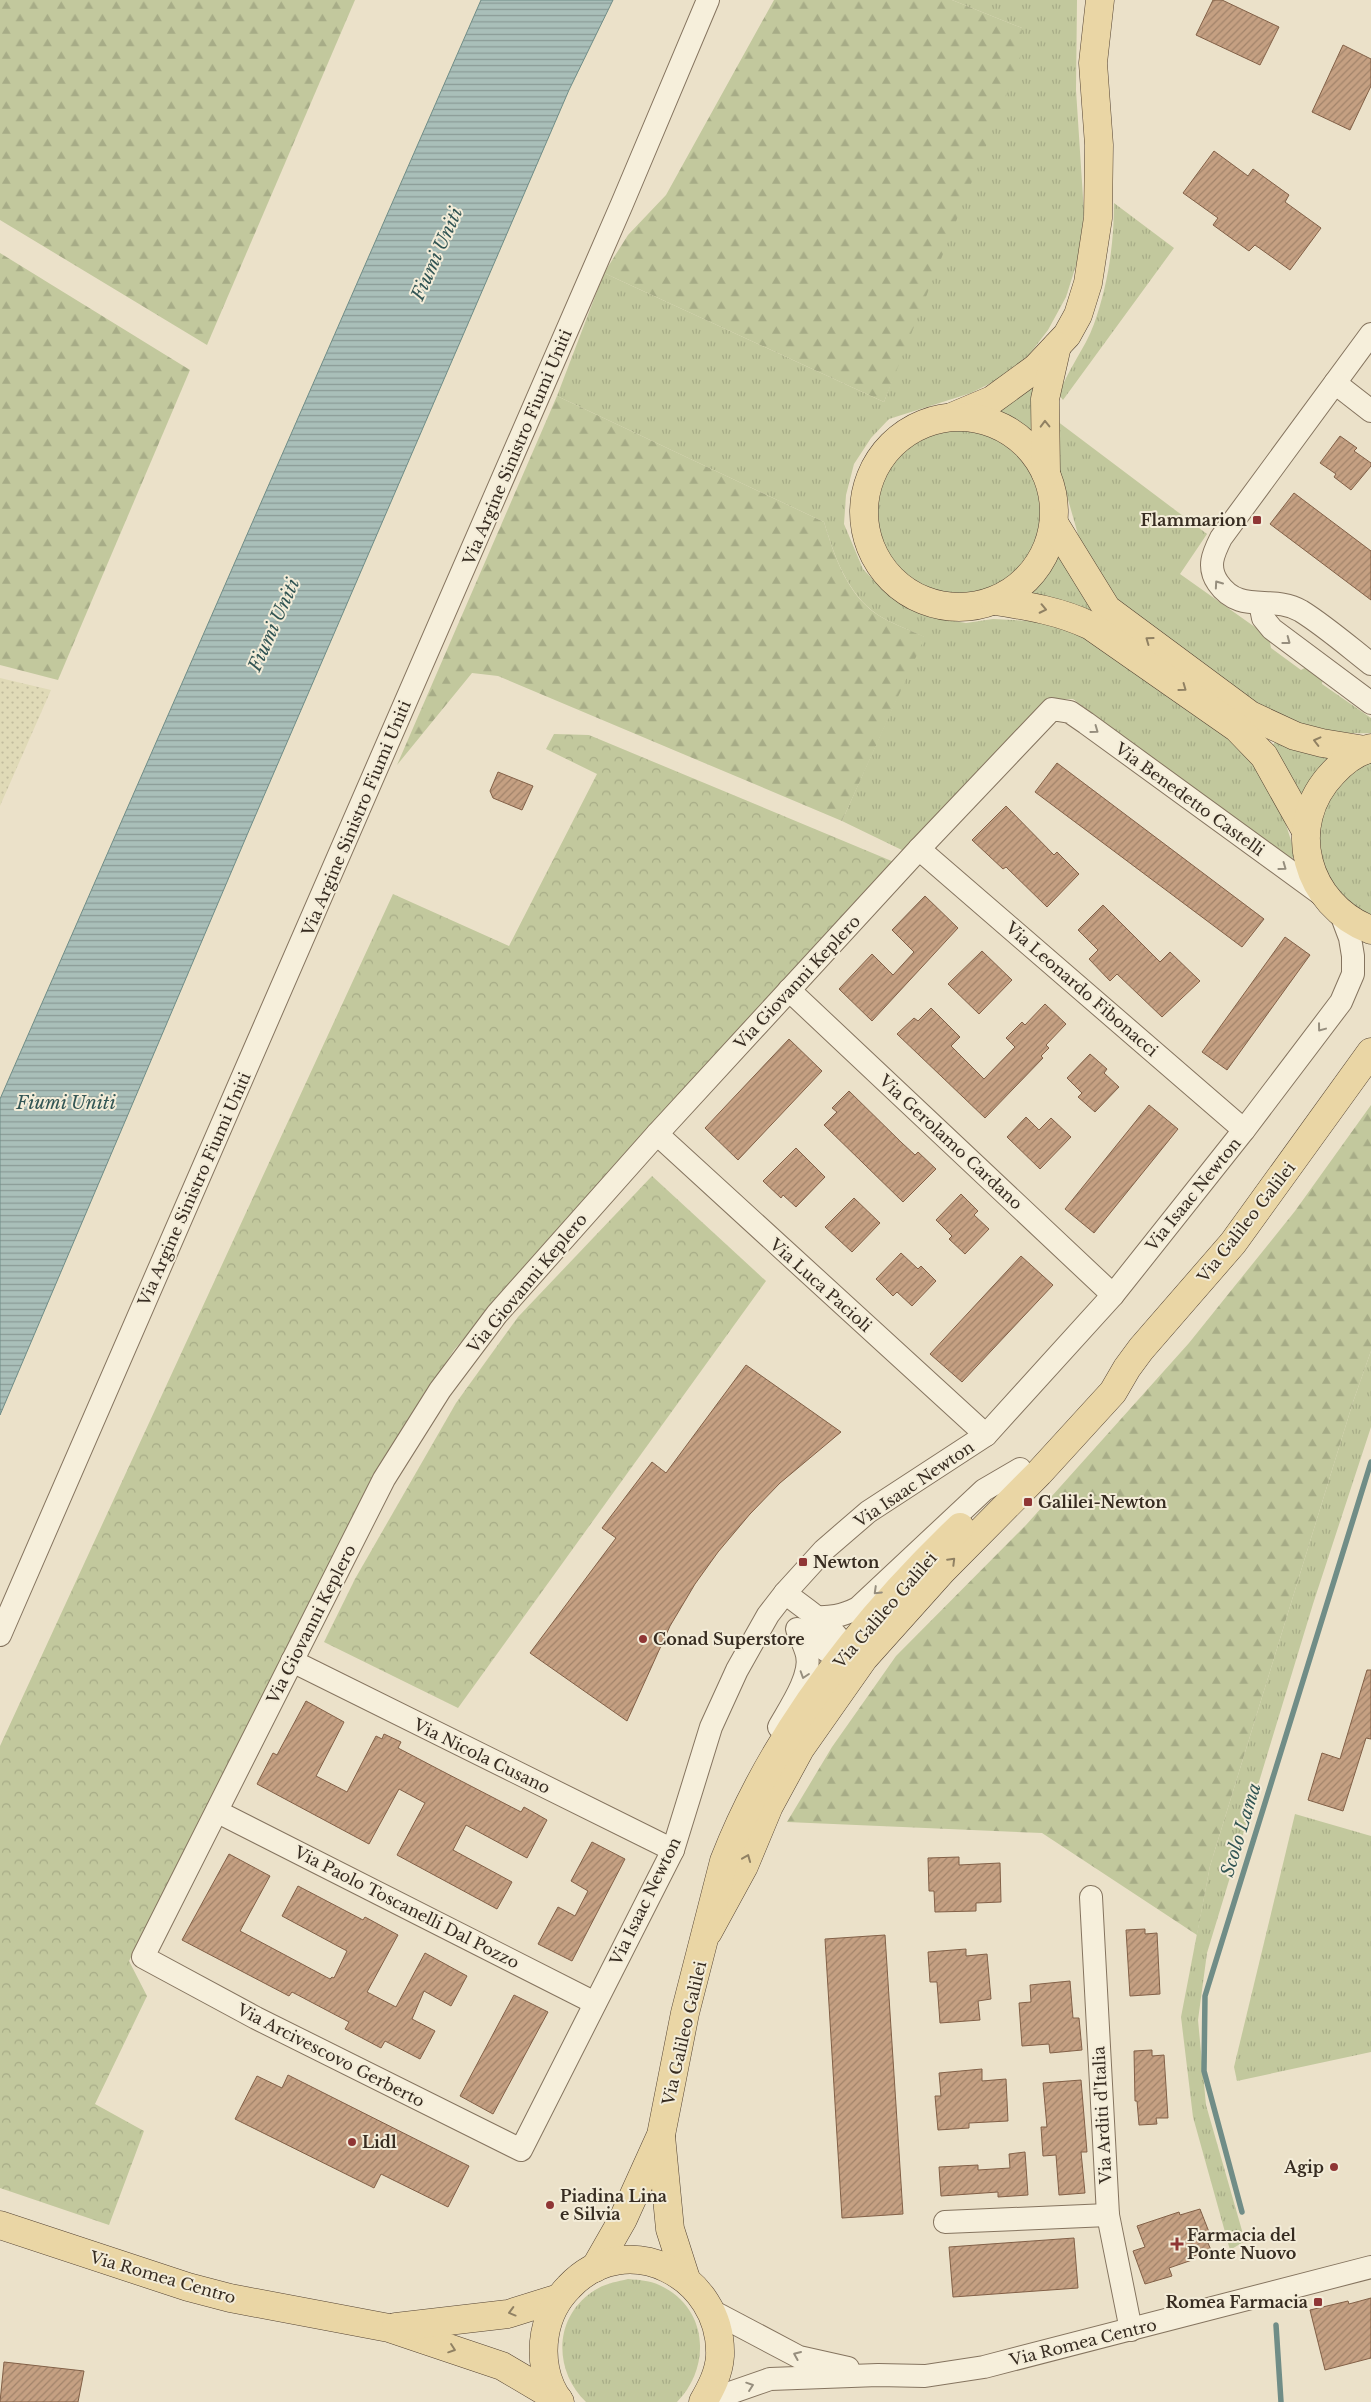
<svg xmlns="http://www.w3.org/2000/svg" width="1371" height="2402" font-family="'Libre Baskerville',serif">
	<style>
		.farmland { fill: url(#farmland-dots) }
		.grass { fill: url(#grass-tufts) }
		.forest { fill: url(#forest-firs) }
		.park { fill: url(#park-crowns) }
		.water { fill: url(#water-rules); stroke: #708d87 }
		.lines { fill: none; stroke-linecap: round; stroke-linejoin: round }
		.stream { stroke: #708d87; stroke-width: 5.5 }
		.building { fill: url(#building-hatch); stroke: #826047 }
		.minor-casing { stroke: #85745f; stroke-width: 24 }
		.major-casing { stroke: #544333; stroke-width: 29 }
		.minor { stroke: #f6efdb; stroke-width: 22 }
		.major { stroke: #ead6a5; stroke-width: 28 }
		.oneway { stroke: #908163 }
		.oneway2 { stroke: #968e7e }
		.poi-dot { fill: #8f3635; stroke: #f3ecd8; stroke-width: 2 }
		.labels { text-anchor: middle; stroke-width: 4; stroke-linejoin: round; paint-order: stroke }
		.street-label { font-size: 16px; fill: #372c21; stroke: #f3ecd8 }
		.poi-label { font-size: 16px; font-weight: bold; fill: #372c21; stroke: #f3ecd8; text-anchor: start }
		.water-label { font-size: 18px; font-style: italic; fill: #325554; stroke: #f3ecd8 }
	</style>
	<defs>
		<pattern id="farmland-dots" width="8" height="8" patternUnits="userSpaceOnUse" patternTransform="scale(1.25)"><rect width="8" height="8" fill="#e0dab7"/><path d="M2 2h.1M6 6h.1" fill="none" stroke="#c1bb9d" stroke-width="1.8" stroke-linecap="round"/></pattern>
		<pattern id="grass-tufts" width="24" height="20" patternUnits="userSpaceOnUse" patternTransform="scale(1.25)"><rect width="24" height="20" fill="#c2c89d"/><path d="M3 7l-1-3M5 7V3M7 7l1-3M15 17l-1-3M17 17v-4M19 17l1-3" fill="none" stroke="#a7ac87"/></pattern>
		<pattern id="forest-firs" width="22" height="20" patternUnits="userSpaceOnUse" patternTransform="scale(1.25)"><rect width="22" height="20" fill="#c2c89d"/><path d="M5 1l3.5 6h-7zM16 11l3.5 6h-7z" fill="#a7ac87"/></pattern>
		<pattern id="park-crowns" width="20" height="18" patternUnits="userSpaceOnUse" patternTransform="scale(1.25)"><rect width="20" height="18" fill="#c2c89d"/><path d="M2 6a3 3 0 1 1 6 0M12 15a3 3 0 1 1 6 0" fill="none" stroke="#a7ac87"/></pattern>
		<pattern id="water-rules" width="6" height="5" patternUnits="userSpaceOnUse" patternTransform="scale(1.25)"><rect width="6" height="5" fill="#a9bfb9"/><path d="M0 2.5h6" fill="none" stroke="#8a9b96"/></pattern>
		<pattern id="building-hatch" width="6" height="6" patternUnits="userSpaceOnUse" patternTransform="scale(1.25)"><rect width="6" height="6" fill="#c5a082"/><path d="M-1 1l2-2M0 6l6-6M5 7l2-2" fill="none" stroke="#a1836a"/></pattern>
	</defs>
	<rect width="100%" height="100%" fill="#ebe1c9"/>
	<path class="farmland" d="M0,678L51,690L0,806Z"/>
	<g class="grass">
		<path d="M952,0H1077L1076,90L1084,213L1079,256L1066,297L1048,330L1029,355L1001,378L971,393L889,419L871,438L854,464L846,495L844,524L863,569L887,594L931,617L966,623L993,619L1033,621L1084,634L1251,751L1277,796L1294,850L1292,861L1073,699H1049L906,852L842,821L924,637C910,630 892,624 878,615C847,594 834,555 824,522L557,396L604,273L884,402L1022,28Z"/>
		<path d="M1114,203L1174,248L1063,400L1059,395C1067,370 1085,349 1094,324C1108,285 1114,244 1114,203Z"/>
		<path d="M1040,375L1037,441L988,410Z"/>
		<path d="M1057,421L1207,534L1180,574L1269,637L1271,648L1301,670L1310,665L1323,673L1322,684L1371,718V733C1339,735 1309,728 1279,719L1125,616L1086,562L1056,458Z"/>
		<circle cx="958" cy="512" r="83"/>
		<path d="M1061,554L1095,608L1093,613L1028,596L1046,578L1056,555Z"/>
		<path d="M1276,741L1336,755L1301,801L1271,747Z"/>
		<path d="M1371,758V915C1365,913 1360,909 1354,906C1320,881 1307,830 1330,793C1340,777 1355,768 1371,758Z"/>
		<path d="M1371,1351V1427L1313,1604L1207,1953L1198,2020L1206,2105L1245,2241L1230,2250L1193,2117L1181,2017L1210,1866L1353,1402Z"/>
		<path d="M1295,1814L1371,1836V2052L1237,2081L1234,2067Z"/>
		<path d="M628,2279C641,2280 654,2281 665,2288C709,2312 710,2369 677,2402H586C554,2371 553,2319 592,2292C603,2284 615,2282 628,2279Z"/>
	</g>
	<g class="forest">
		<path d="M0,0H355L207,345L0,220Z"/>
		<path d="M774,0H952L1022,28L1020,61L884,402L604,273L628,235L666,195Z"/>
		<path d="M0,253L190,370L58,680L0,665Z"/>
		<path d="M557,396L824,522C834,555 847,595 878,615C892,624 910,630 925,637L842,821L498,676L472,673L397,765Z"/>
		<path d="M1371,1105V1351L1353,1402L1210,1866L1197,1935L1042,1833L787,1822L832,1747L896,1656L1026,1525L1189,1343L1295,1211Z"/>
	</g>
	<g class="park">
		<path d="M554,734L589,735L894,862L645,1131L454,1350L380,1466L129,1961L147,1996L95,2104L144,2131L109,2225L0,2188V1746L393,894L509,946L597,774L546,749Z"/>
		<path d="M652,1176L766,1281L458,1708L324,1642L355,1579L456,1403L518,1317Z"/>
	</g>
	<path class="water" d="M481,0H613L569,90L247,835L0,1415V1099Z"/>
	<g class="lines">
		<g class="stream">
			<path d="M1242,2212L1204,2071L1205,1996L1371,1462"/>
			<path d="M1276,2325L1281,2402"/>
		</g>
	</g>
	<g class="building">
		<path d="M1213,0H1222L1279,27L1260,65L1196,35Z"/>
		<path d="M1343,45L1371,59V86L1350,130L1312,112Z"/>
		<path d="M1214,151L1248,176L1253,169L1289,195L1285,202L1321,228L1290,270L1255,245L1249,251L1213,225L1218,218L1183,193Z"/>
		<path d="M1340,436L1357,448L1354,451L1371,463V466L1351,490L1334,477L1336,474L1320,463Z"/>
		<path d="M1294,493L1371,551V600L1270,524Z"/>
		<path d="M1057,763L1264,919L1242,947L1035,792Z"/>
		<path d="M498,772L533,786L522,810L493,798L490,791Z"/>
		<path d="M1006,806L1054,855L1057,852L1079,874L1047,907L1006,867L1003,869L972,840Z"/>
		<path d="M925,896L958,928L872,1021L839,989L872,954L893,975L914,952L892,930Z"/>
		<path d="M1103,905L1160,962L1170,952L1200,981L1162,1017L1117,974L1110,981L1089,959L1098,950L1078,930Z"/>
		<path d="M1285,937L1310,955L1227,1070L1202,1052Z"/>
		<path d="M982,951L1012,980L979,1014L948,984Z"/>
		<path d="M1045,1004L1066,1024L1046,1045L1049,1048L1041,1056L1043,1058L985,1118L897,1034L914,1018L918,1021L931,1008L960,1037L951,1046L984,1079L1015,1047L1006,1038L1022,1022L1025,1025Z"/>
		<path d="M789,1039L822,1071L738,1160L705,1128Z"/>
		<path d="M1090,1054L1107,1069L1104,1073L1119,1087L1095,1112L1078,1097L1082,1093L1067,1078Z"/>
		<path d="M849,1091L902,1143L915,1155L918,1152L936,1169L903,1202L824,1125L837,1112L832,1108Z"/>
		<path d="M1149,1105L1178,1129L1094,1233L1065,1209Z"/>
		<path d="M1026,1117L1039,1130L1051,1118L1071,1137L1040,1169L1007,1137Z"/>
		<path d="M796,1148L825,1177L796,1207L783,1195L781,1198L763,1181Z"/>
		<path d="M961,1194L978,1211L974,1215L989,1229L965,1254L949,1239L952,1236L936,1220Z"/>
		<path d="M854,1198L880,1223L852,1252L825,1227Z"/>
		<path d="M901,1253L918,1269L921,1266L936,1281L912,1306L897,1292L893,1296L876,1279Z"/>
		<path d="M1021,1256L1053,1285L962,1382L930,1354Z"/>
		<path d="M746,1365L841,1432L780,1483L750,1514L718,1552L695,1584L670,1626L627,1721L530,1653L616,1538L602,1528L652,1462L666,1473Z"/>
		<path d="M1367,1670H1371V1739L1366,1738L1343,1811L1308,1800L1322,1753L1340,1759Z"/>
		<path d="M306,1701L344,1722L316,1776L347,1792L376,1736L382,1739L384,1734L401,1742L398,1748L438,1769L521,1812L524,1807L547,1820L527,1858L466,1825L453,1850L512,1882L497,1909L397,1855L425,1803L399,1789L369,1844L257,1784L273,1753L277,1755Z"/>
		<path d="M592,1842L625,1859L572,1961L538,1944L558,1907L575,1916L588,1891L571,1881Z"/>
		<path d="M229,1854L270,1876L240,1931L330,1979L332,1977L334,1978L347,1951L282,1916L298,1886L363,1920L365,1917L398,1935L367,1992L396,2007L425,1953L467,1976L451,2006L424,1991L412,2019L435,2031L420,2059L385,2041L381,2048L345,2029L349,2022L292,1992L289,1996L182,1940Z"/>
		<path d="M959,1857V1865L1000,1863L1001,1902L976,1903V1911L935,1912L934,1891H929L928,1858Z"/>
		<path d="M1145,1929V1934L1157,1933L1160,1994L1130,1996L1126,1930Z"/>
		<path d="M885,1935L903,2214L842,2218L825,1939Z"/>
		<path d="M966,1949V1956L987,1954L991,1999L978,2001L980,2020L940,2023L937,1982H930L928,1952Z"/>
		<path d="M1070,1981L1073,2018H1079L1082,2050L1050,2053L1049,2044L1022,2046L1019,2003L1031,2002L1030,1985Z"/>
		<path d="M514,1995L548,2012L493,2114L460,2096Z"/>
		<path d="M1152,2050V2056L1164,2055L1168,2118H1156L1157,2124L1139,2125L1137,2101H1135L1134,2051Z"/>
		<path d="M982,2069V2081L1006,2079L1008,2121L969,2123V2128L938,2130L935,2096H941L939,2073Z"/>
		<path d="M288,2075L469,2166L448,2207L381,2174L374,2188L235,2119L257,2076L282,2088Z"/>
		<path d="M1081,2080L1087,2152H1081L1085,2193L1059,2195L1056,2155L1043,2156L1041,2127H1047L1043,2083Z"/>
		<path d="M1025,2152L1028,2195L998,2197V2192L941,2196L939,2167L978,2165V2170L1010,2168L1009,2154Z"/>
		<path d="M1200,2209L1209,2232L1204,2234L1211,2250L1194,2256L1195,2259L1169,2268L1172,2276L1145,2284L1133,2251L1145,2247L1137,2226L1179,2212L1180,2215Z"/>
		<path d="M1074,2238L1078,2288L953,2297L949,2247Z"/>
		<path d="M1371,2298V2358L1325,2370L1310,2310L1348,2301L1349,2304Z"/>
		<path d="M4,2362L84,2371L78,2402H0Z"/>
	</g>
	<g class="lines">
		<g class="minor-casing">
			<g id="minor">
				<path d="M1371,334L1221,538C1213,554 1207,567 1218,583C1240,615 1272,594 1301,611C1325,626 1348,646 1371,664"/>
				<path d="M1335,383L1371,411"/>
				<path d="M1260,603L1263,618L1272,629L1371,703"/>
				<path d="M919,849L1244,1130"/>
				<path d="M1325,897L1086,723L1070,712L1052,709L919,849L657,1134L497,1314L440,1390L384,1479L143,1957L256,2018L521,2150L673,1850L711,1727L737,1670L768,1615L785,1593L824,1550L868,1512L986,1435L1113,1295L1244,1130L1341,1002L1353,974V956L1350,938L1341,914"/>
				<path d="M789,990L1113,1295"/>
				<path d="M657,1134L986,1435"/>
				<path d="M785,1593C801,1606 836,1628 843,1646C845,1652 844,1659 844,1665"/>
				<path d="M813,1617C831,1618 842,1616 858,1608L984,1490L1020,1469"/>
				<path d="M798,1630L834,1656L857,1649"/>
				<path d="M0,1635L622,204L708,0"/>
				<path d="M292,1661L673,1850"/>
				<path d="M779,1727C789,1709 812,1676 807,1655C805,1646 800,1637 797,1629"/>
				<path d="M218,1812L595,2003"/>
				<path d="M1091,1897L1108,2215L1131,2330"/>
				<path d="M945,2222L1108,2215"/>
				<path d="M712,2311L799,2357L848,2368"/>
				<path d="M704,2402L770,2379L878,2375L925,2376L984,2367L1371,2267"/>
			</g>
		</g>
		<g class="major-casing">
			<g id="major">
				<path d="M954,416L992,400L1036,368L1067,335L1078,315L1088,283L1098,218L1099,145L1093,63L1100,0"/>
				<circle cx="959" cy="512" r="95"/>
				<path d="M1046,473L1045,399L1057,346"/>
				<path d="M1054,523L1107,609L1250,715L1295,736L1322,743L1365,750"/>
				<path d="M995,601C1028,606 1060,611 1091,626L1237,728L1264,756L1306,831"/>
				<path d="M1371,748C1356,752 1343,762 1333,773C1283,825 1306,905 1371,930"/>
				<path d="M708,1932L744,1866L769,1806L800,1749L864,1658L942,1571L1039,1473L1113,1392L1127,1368L1141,1349L1233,1243L1371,1052"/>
				<path d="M661,2136L670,2229L686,2279"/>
				<path d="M0,2225L188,2287L230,2298L389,2328L502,2366L558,2399"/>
				<path d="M595,2268L623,2219L661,2135L685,2013L724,1861C774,1733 861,1622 960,1527"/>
				<path d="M396,2327L508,2314L559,2298"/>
				<path d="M560,2402C545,2383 541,2357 545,2334C548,2316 556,2300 569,2287C626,2226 723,2275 720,2356C719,2373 711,2388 703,2402"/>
			</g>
		</g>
		<use href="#minor" class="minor"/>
		<use href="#major" class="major"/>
	</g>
	<defs><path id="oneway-chevron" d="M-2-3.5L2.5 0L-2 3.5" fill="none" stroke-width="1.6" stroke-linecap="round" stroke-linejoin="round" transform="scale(1.25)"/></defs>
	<g class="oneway">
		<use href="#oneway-chevron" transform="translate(1045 424) rotate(-91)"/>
		<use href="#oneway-chevron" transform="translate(1043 609) rotate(12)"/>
		<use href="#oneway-chevron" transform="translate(1149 640) rotate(-144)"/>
		<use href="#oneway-chevron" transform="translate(1183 688) rotate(36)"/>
		<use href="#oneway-chevron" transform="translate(1317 741) rotate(-166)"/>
		<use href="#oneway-chevron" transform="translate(952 1561) rotate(-45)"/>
		<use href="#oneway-chevron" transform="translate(747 1858) rotate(-68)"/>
		<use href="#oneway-chevron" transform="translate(512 2312) rotate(165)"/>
		<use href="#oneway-chevron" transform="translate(452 2349) rotate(19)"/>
	</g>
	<g class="oneway2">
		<use href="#oneway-chevron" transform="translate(1218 584) rotate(-125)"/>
		<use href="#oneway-chevron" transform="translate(1287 641) rotate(37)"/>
		<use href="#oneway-chevron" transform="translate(1095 730) rotate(36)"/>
		<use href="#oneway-chevron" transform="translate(1283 867) rotate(36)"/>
		<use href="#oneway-chevron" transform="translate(1321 1028) rotate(127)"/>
		<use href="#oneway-chevron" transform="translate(877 1591) rotate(136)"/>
		<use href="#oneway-chevron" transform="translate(804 1675) rotate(108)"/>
		<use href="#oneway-chevron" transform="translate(797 2355) rotate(-157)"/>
		<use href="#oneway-chevron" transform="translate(750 2386) rotate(-19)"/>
	</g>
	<g class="poi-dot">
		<rect x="1252" y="515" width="10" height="10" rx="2.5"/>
		<rect x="1023" y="1497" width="10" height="10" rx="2.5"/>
		<rect x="798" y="1557" width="10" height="10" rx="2.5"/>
		<circle cx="643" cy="1639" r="5"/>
		<circle cx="352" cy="2142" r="5"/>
		<circle cx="1334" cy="2167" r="5"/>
		<circle cx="550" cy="2205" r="5"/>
		<path d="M1174.5 2236.5h5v5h5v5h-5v5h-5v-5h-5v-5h5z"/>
		<rect x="1313" y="2297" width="10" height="10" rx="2.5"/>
	</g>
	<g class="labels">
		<g class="street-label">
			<text transform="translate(517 447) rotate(-67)" y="6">Via Argine Sinistro Fiumi Uniti</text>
			<text transform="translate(1190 799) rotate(36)" y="6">Via Benedetto Castelli</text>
			<text transform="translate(356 818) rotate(-67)" y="6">Via Argine Sinistro Fiumi Uniti</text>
			<text transform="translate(797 982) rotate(-47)" y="6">Via Giovanni Keplero</text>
			<text transform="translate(1082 989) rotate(41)" y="6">Via Leonardo Fibonacci</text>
			<text transform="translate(951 1142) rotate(43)" y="6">Via Gerolamo Cardano</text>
			<text transform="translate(194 1189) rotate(-66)" y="6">Via Argine Sinistro Fiumi Uniti</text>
			<text transform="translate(1193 1194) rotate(-51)" y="6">Via Isaac Newton</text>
			<text transform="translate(1246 1222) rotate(-52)" y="6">Via Galileo Galilei</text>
			<text transform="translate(527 1283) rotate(-50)" y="6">Via Giovanni Keplero</text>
			<text transform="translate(821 1285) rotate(42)" y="6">Via Luca Pacioli</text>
			<text transform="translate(914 1484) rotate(-34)" y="6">Via Isaac Newton</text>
			<text transform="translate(885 1610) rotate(-49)" y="6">Via Galileo Galilei</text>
			<text transform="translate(311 1624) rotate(-63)" y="6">Via Giovanni Keplero</text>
			<text transform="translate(482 1756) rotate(26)" y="6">Via Nicola Cusano</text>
			<text transform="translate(645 1901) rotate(-64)" y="6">Via Isaac Newton</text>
			<text transform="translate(407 1907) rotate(27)" y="6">Via Paolo Toscanelli Dal Pozzo</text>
			<text transform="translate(684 2033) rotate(-77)" y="6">Via Galileo Galilei</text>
			<text transform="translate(331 2055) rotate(27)" y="6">Via Arcivescovo Gerberto</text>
			<text transform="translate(1102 2115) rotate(-93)" y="6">Via Arditi d'Italia</text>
			<text transform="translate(163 2277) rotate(16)" y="6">Via Romea Centro</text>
			<text transform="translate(1083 2342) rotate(-14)" y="6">Via Romea Centro</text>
		</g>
		<g class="poi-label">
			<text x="1247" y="526" text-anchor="end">Flammarion</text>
			<text x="1038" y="1508">Galilei-Newton</text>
			<text x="813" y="1568">Newton</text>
			<text x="653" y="1645">Conad Superstore</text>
			<text x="362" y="2148">Lidl</text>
			<text x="1324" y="2173" text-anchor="end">Agip</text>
			<text x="560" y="2202">Piadina Lina<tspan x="560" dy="18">e Silvia</tspan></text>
			<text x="1187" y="2241">Farmacia del<tspan x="1187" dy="18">Ponte Nuovo</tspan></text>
			<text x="1308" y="2308" text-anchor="end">Romea Farmacia</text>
		</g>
		<g class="water-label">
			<text transform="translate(437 254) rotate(-66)" y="6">Fiumi Uniti</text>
			<text transform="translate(274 625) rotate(-66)" y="6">Fiumi Uniti</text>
			<text x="66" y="1109">Fiumi Uniti</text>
			<text transform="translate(1241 1830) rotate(-73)" y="6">Scolo Lama</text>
		</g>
	</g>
</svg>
